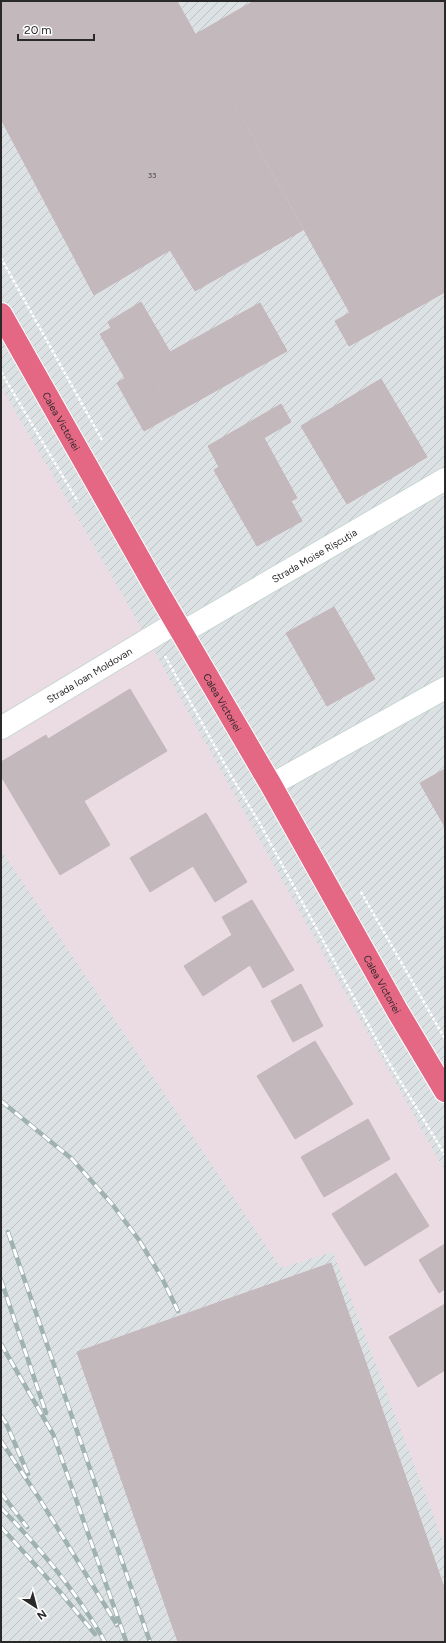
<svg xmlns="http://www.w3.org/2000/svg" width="446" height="1643" font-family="Figtree,sans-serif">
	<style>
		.industrial { fill: url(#industrial-furrows) }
		.building { fill: #c3b8bc; stroke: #c5b6bb }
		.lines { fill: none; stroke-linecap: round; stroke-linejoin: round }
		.minor-casing { stroke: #c8d6d3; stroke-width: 24 }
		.major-casing { stroke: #fff; stroke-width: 24 }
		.path { stroke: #fff; stroke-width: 2.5; stroke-dasharray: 3 2; stroke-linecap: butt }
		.minor { stroke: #fff; stroke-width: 22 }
		.major { stroke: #e46784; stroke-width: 22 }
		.rail-casing { stroke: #9fb2af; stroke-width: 4.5 }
		.rail { stroke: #fff; stroke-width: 3; stroke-dasharray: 9; stroke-linecap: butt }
		.labels { text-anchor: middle; stroke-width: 4; stroke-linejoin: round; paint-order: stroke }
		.number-label { font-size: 8px; fill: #504d4e }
		.street-label { font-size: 10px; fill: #292929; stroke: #fff }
	</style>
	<defs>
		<pattern id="industrial-furrows" width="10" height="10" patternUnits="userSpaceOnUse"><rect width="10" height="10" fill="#dce1e3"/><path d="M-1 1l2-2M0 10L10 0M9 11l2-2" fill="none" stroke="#bdc1c3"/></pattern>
	</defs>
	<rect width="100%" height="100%" fill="#eadce2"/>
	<g class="industrial">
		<path d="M1,1H445V1171L121,592L1,387Z"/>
		<path d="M1,850L281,1268L333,1252L445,1546V1642H1Z"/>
	</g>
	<g class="building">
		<path d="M1,1H177L303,230L195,291L170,250L94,295L1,119Z"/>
		<path d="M254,1H445V260L350,313L196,34Z"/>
		<path d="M445,260V292L349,346L335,321Z"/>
		<path d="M141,302L170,352L125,378L100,334L111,328L108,322Z"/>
		<path d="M260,303L287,351L169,417L142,368L170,352Z"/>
		<path d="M142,368L169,417L144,431L117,383Z"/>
		<path d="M381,379L427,457L347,504L301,426Z"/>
		<path d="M281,404L291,422L264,438L297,498L291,501L302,521L257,546L214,470L219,467L208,446Z"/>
		<path d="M334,607L375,679L327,706L286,633Z"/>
		<path d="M130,689L167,751L84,801L110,845L60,875L1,776V762L46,735L48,739Z"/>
		<path d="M445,769V827L420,783Z"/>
		<path d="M206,813L247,882L215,902L193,866L150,892L130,858Z"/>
		<path d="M252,900L294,970L263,988L250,965L203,996L184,966L232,935L222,917Z"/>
		<path d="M301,984L323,1026L293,1042L271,1001Z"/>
		<path d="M315,1041L353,1104L295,1139L257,1076Z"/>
		<path d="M368,1119L390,1159L324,1197L301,1157Z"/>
		<path d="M396,1173L429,1226L365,1266L332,1214Z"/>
		<path d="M445,1244V1289L439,1293L419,1260Z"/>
		<path d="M331,1263L445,1590V1642H178L77,1352Z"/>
		<path d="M445,1304V1370L418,1387L389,1337Z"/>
	</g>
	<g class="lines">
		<g class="minor-casing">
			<g id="minor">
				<path id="s1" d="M183,632L445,479"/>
				<path id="s2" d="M1,728L177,622"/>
				<path d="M271,785L445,688"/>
			</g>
		</g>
		<g class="major-casing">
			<g id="major">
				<path id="s3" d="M1,314L157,590L271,785L398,1012L445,1091"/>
			</g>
		</g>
		<g class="path">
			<path d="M1,258L102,440"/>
			<path d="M1,372L78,502"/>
			<path d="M165,656L230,774L260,824L388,1061L445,1155"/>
			<path d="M361,892L445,1039"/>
		</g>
		<use href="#minor" class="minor"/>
		<use href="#major" class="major"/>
		<g class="rail-casing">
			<g id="rail">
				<path d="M1,1101L72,1159L112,1204L139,1240L162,1278L178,1311"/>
				<path d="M8,1232L150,1642"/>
				<path d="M1,1280L46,1413"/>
				<path d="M1,1344L53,1434L126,1641"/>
				<path d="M1,1416L6,1423L28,1474"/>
				<path d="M1,1441L39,1498L117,1625"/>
				<path d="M1,1493L27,1527"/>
				<path d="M1,1508C41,1549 77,1592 105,1642"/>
				<path d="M1,1527L60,1592L95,1634"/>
			</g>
		</g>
		<use href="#rail" class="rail"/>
	</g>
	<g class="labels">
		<g class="number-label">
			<text x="152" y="178">33</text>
		</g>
		<g class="street-label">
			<text dy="4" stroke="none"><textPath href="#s3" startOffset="123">Calea Victoriei</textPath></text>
			<text dy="4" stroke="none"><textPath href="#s1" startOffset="152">Strada Moise Rișcuția</textPath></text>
			<text dy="4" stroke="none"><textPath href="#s2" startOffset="103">Strada Ioan Moldovan</textPath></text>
			<text dy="4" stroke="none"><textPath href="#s3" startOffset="447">Calea Victoriei</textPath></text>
			<text dy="4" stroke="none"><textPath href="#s3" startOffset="771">Calea Victoriei</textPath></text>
		</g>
	</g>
	<rect width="446" height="1643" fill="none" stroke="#292929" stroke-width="4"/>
	<g transform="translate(36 1607) rotate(144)" stroke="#ffffff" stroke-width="3" paint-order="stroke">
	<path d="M0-3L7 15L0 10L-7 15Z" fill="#292929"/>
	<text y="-6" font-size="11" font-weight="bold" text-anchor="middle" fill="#292929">N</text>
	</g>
	<path d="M18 34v6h76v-6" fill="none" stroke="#292929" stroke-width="2"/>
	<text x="24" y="34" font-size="12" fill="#292929" stroke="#ffffff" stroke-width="3" paint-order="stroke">20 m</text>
</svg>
